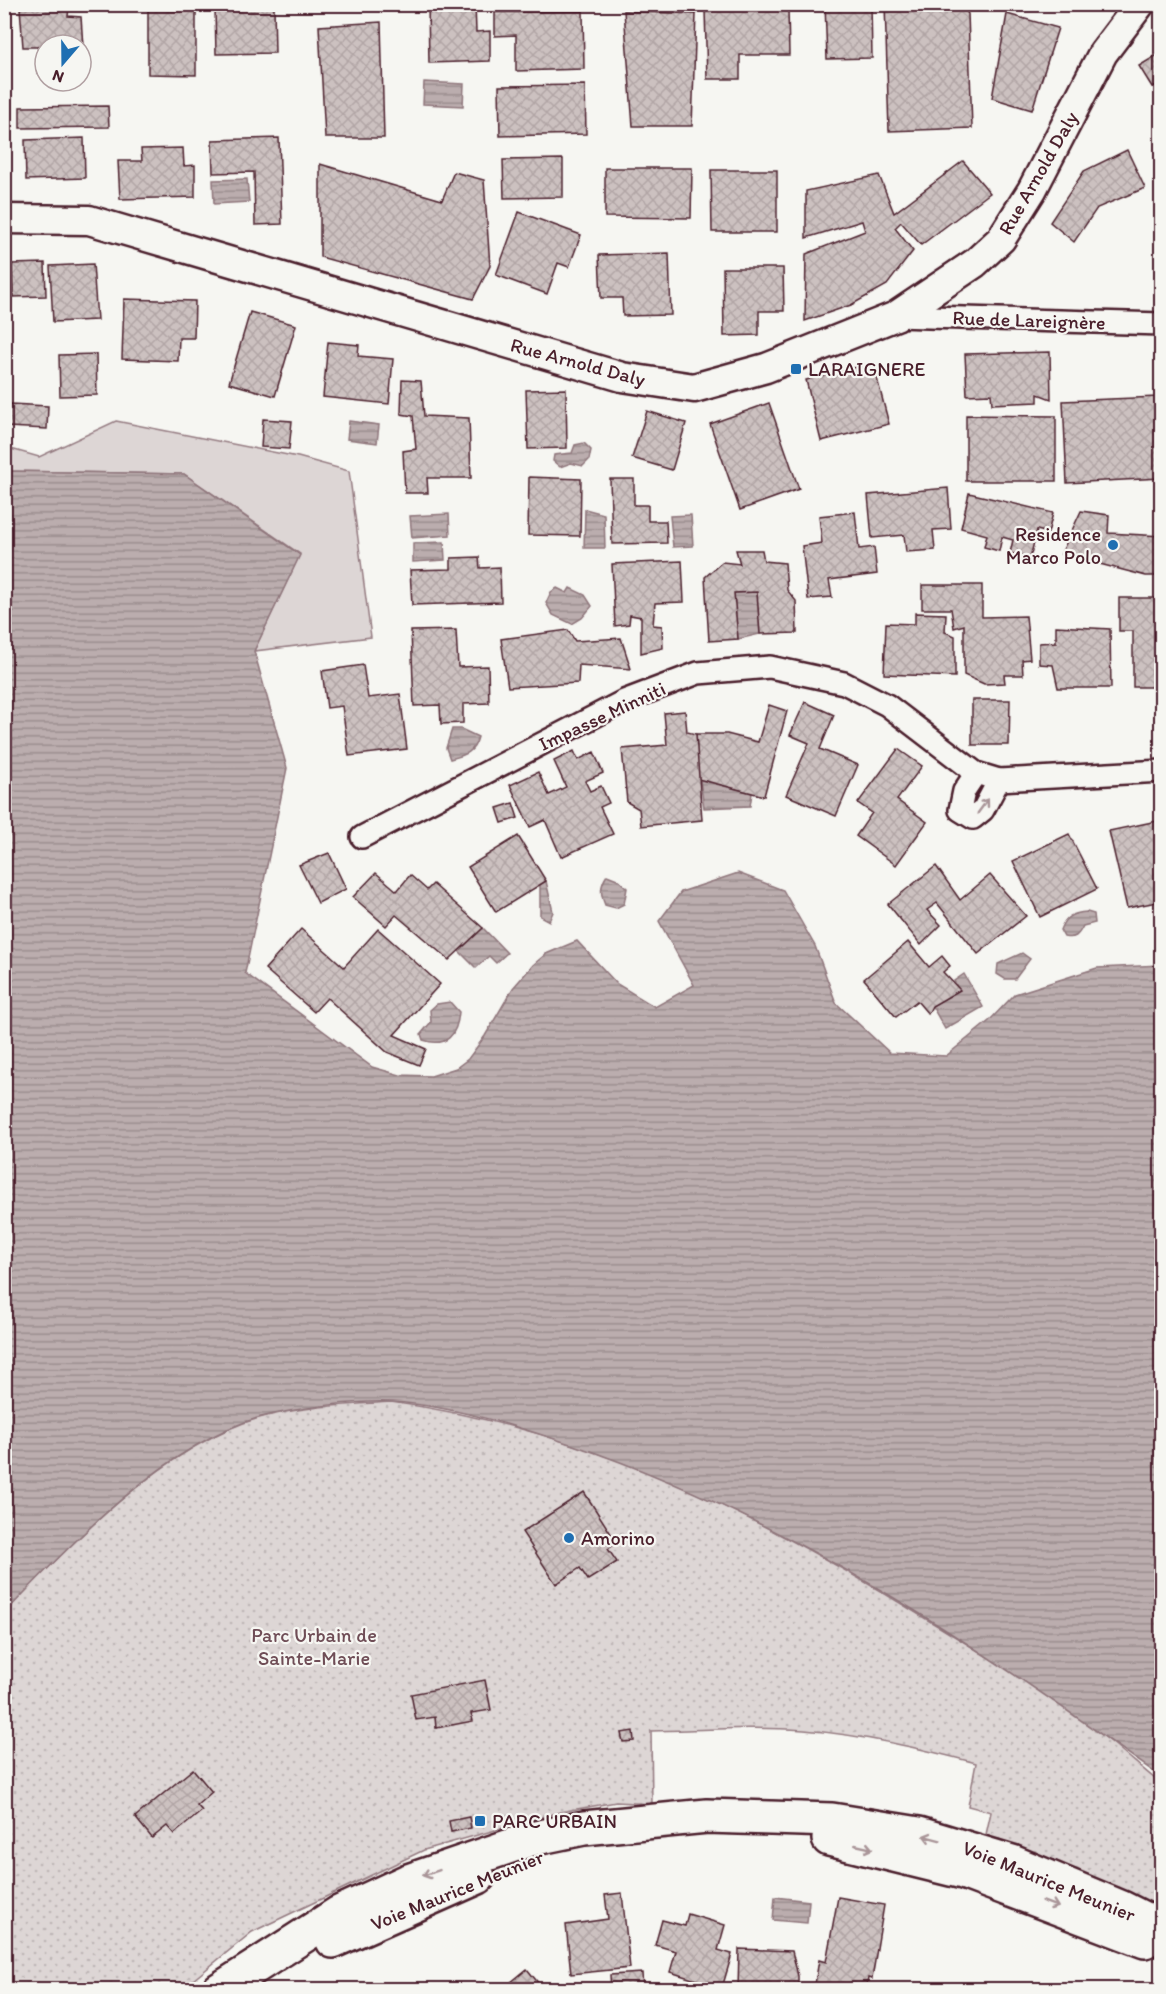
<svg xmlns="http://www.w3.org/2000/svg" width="1166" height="1994" font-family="Itim,sans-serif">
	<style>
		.grass { fill: #ddd6d5; stroke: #947a80; stroke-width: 1.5 }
		.park { fill: url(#park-dots); stroke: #947a80; stroke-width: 1.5 }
		.water { fill: url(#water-rules); stroke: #8e747a; stroke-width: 1.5 }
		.building { fill: url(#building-cross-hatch); stroke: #4a1f2b; stroke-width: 1.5 }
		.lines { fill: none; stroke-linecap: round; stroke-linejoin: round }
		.street-casing { stroke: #4a1f2b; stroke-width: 26 }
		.secondary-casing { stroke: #4a1f2b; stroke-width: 33 }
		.primary-casing { stroke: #4a1f2b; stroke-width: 38 }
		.street { stroke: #f6f6f2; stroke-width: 21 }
		.secondary { stroke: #f6f6f2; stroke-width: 28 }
		.primary { stroke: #f6f6f2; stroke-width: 33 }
		.oneway { stroke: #a99598 }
		.poi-dot { fill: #1f6fb2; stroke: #f6f6f2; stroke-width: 2 }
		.labels { text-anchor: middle; stroke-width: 4.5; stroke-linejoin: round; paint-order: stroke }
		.street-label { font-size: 20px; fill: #4a1f2b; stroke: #f6f6f2 }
		.poi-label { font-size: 20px; fill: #4a1f2b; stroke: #f6f6f2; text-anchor: start }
		.park-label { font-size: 20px; fill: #6f4d56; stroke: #f6f6f2 }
	</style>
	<defs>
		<pattern id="park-dots" width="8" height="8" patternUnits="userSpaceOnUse" patternTransform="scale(1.5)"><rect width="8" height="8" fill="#ddd6d5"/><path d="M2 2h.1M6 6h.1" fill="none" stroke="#bfb7b7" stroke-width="1.8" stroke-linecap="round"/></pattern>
		<pattern id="water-rules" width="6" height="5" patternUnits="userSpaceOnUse" patternTransform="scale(1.5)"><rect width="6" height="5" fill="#bbadae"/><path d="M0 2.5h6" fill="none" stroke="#9a8c8e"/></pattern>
		<pattern id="building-cross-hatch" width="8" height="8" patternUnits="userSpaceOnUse" patternTransform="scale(1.5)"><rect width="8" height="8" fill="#ccc1c0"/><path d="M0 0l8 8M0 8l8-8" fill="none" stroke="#b1a5a5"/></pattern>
	</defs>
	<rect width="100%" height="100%" fill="#f6f6f2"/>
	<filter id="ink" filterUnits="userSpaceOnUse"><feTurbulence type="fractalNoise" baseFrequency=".0167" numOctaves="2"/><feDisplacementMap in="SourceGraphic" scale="12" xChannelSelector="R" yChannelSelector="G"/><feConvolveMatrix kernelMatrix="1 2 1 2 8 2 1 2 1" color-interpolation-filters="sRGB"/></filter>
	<g filter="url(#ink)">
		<path class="grass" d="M116,421L298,457L349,471L371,637L254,651L300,554L184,474L5,471L4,447L39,457Z"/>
		<path class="park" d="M391,1402C581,1428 743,1507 905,1606C968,1645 1036,1685 1095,1729C1118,1747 1139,1766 1161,1784V1915C1106,1887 1047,1850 985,1839L991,1812L968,1806L976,1763C919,1748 863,1735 804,1730C753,1726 702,1730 651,1731L652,1804L616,1802L560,1812L424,1850L252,1932L182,1989H5L4,1613C70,1544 167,1444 259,1418C302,1406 347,1405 391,1402Z"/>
		<g class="water">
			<path d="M424,82L464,84L463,106L423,104Z"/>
			<path d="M247,179L249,202L214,204L213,180Z"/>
			<path d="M349,421L379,425L377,443L347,439Z"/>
			<path d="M584,443L591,450L589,460L583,466L571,463L560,467L553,461L554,455L572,453L575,445Z"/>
			<path d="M5,471L184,474L300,555L254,651L287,768L245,973L372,1067L400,1075L431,1076L456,1068L468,1059L485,1036L513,988L533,965L546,954L577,941L617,984L655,1007L694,985L659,921L681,892L738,873L783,890L815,946L836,1003L890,1053L946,1056L989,1021L1015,994L1097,968L1161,965V1777C979,1646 788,1518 573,1445C516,1426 453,1406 393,1402C355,1400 297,1408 261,1417C168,1442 69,1545 5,1613Z"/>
			<path d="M585,509L604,514L605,548H584Z"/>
			<path d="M449,514L450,535L412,538L410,516Z"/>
			<path d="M691,515L693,546L673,547L670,516Z"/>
			<path d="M444,542L445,560L413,562V543Z"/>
			<path d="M557,588L567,593L570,588L585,595L592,606L582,618L572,624L553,615L546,603L551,592Z"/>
			<path d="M757,592L760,634L738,639L734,593Z"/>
			<path d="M452,729H461L478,737C474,753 465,755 450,759L446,748Z"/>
			<path d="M700,780L752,793L750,806L704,808Z"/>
			<path d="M607,875L617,879L627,888L624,904L616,908L605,905C600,893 600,886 607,875Z"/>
			<path d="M546,881L553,912L549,921L540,916V885Z"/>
			<path d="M1087,912L1094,914L1095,923L1083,926C1078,936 1075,939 1064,937L1060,930C1065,916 1073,913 1087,912Z"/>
			<path d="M483,928L507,953L496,963L489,956L476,968L459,951Z"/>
			<path d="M1022,953L1030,959L1015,979H1005L997,974L998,964Z"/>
			<path d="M964,974L983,1007L945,1029L932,1006L959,990L954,981Z"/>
			<path d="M450,1002L459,1012C457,1035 447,1048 423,1040L421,1034L431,1022L430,1010L437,1004Z"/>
			<path d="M775,1897L809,1901L807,1923L773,1920Z"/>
		</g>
		<g class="building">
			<path d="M428,4H475L476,32L490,31V61L429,63Z"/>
			<path d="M825,4H871L872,58L827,59Z"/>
			<path d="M885,4H962L968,14L972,128L889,131Z"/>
			<path d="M69,7L68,16L81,17L84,62H81V45H45V72L38,73V47H23L20,8Z"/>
			<path d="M274,7L275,53L216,54L215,8Z"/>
			<path d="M788,8L789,55H740V79H707L705,10Z"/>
			<path d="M148,10L196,11V75L148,74Z"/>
			<path d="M583,11L584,69L516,71V35L495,36V12Z"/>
			<path d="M624,11L696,14L692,126H633Z"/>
			<path d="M1007,14L1058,28L1032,110L992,98Z"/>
			<path d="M381,22L384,138H325L319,26Z"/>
			<path d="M1162,52V83L1152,87L1139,66Z"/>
			<path d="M585,85L586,134L500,136L499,86Z"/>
			<path d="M108,106L109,127L20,128V107Z"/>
			<path d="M84,138L85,178L26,180L25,140Z"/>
			<path d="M279,138L282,224L255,225L254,172L213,173L212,140Z"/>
			<path d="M183,148L184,166L195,165V197L120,199L118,161H142L141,149Z"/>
			<path d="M1127,150L1145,188L1097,208L1074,242L1050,222L1084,171Z"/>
			<path d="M563,159V197L504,198L503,160Z"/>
			<path d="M963,161L990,193L921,245L901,222L895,228L913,251L887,285L851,305L805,321L806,254L865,231L862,221L806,238V191L879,175L894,213Z"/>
			<path d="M320,164L442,200L454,172L484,180L490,266L473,299L320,257Z"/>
			<path d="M605,168H692L691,218L605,217Z"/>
			<path d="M711,170H777V232H712Z"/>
			<path d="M519,212L581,235L569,267L558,263L547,294L496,275Z"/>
			<path d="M669,253L671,315L623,316L622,298H601L599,255Z"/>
			<path d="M45,263L46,296L13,297L12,264Z"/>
			<path d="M93,264L97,320L53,322L50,266Z"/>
			<path d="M723,268H783L784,311H759V335L724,336Z"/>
			<path d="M124,299L195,301L194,338H179L178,361L122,359Z"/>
			<path d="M250,312L296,325L275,396L229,383Z"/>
			<path d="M328,342L359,345L358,356L393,359L389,404L323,397Z"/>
			<path d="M1050,352L1051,399L1038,394V402L992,404L991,394L967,395L965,354Z"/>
			<path d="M96,354L97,395L60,396L59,355Z"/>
			<path d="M873,363L889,424L821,441L806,380Z"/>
			<path d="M402,380L421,381L424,416L469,418L471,478H427L428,493H405L403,451L416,449L413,416L401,414Z"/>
			<path d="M566,389L567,448L528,449L526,390Z"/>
			<path d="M1158,397L1161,478L1067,483L1063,401Z"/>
			<path d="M769,403L799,489L740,510L710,424Z"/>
			<path d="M10,404L48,406L47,429L8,427Z"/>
			<path d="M647,411L686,423L672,470L632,458Z"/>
			<path d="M966,415L1056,416V481H966Z"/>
			<path d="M263,419L292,421L289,449L261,447Z"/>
			<path d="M529,477L581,479L580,536L528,535Z"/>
			<path d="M610,479H634V505H648V521H666L667,543L612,544Z"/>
			<path d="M948,488L951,529L933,530L935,550L906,552L904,535L872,538L868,495Z"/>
			<path d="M969,493L1053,513L1048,533L1037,530L1030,558L1010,553L1013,540L1002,537L999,551L984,547L987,535L961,528Z"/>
			<path d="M1081,511L1109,515L1108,533L1162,536V576H1146L1061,554Z"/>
			<path d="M855,512L859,549L874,547L877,574L829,580L832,597L808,599L802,546L822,543L819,516Z"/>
			<path d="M736,550H762L764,561L785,563L787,590L796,601L797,633L760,634L757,592L734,593L738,639L709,641L705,577L722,562L740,564Z"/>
			<path d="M479,557L480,568L500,567L501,602L412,605L410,570L451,569V558Z"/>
			<path d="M682,561L684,602L655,603L653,625L662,626L663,648L641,653V617L630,615L629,624L615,626L612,564Z"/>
			<path d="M922,585H982V617L1026,616L1030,659L1022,660L1023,675H1004L1005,683L984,684L964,675V625L954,628L951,609H922Z"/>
			<path d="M1119,598H1160L1162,687H1133V631H1119Z"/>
			<path d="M915,613L946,614L945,632L955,636V677L884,674L886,623L915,624Z"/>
			<path d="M1056,626L1110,629L1111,688H1058L1053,665L1039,664V643L1056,642Z"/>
			<path d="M456,630L458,667L488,666L489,703L463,704V723L441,724L440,705L414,706L411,631Z"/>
			<path d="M568,630L575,641L621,638L631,669L579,665L578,683L508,687L501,639Z"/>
			<path d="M363,665L368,698L400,694L407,749L349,756L342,706L327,708L322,671Z"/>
			<path d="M972,700H1010L1009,745H972Z"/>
			<path d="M805,702L834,715L820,749L858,765L836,816L786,795L809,743L790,735Z"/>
			<path d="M769,705L787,711L764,796L698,779L696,734H727L758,742Z"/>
			<path d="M685,711L687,732L696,734L702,820L641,826L639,809L627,802L622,749L667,745L664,713Z"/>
			<path d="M898,749L922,766L897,800L927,822L896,865L856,836L872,813L858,803Z"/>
			<path d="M574,751L578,760L594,752L603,773L585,781L590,791L601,786L609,803L600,807L613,834L561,857L545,820L530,827L510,785L538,772L549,795L566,787L554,761Z"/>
			<path d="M513,803L518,818L502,823L497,808Z"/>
			<path d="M1162,820V901L1127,908L1109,831Z"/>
			<path d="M1069,834L1097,889L1040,917L1013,861Z"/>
			<path d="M518,836L546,881L496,912L468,867Z"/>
			<path d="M329,853L346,889L318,903L299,865Z"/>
			<path d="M936,866L960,900L990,875L1026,916L978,954L937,903L927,910L941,925L921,945L888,904Z"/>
			<path d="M376,873L397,891L410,875L427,890L433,884L483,928L449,960L396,915L386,926L353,897Z"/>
			<path d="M301,929L344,967L378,929L440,984L394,1035L426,1049L419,1065L387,1052L327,998L314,1012L265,969Z"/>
			<path d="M908,942L929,967L942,956L950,966L943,972L960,990L932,1006L928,1014L917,1001L896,1017L864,979Z"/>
			<path d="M584,1492L617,1543L608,1549L617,1562L588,1580L580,1568L556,1584L522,1532Z"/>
			<path d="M485,1680L491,1710L471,1713L473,1721L436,1728L435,1717L416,1720L411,1694Z"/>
			<path d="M633,1731L634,1741L623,1742L621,1733Z"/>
			<path d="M193,1769L212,1792L197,1805L202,1811L174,1834L167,1826L152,1838L135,1817Z"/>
			<path d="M469,1817L471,1828L451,1832L449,1821Z"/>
			<path d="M622,1893L630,1968L571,1974L566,1925L608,1919L605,1895Z"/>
			<path d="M838,1897L884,1905L872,1979L868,1978L866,1990H814L819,1960L826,1962Z"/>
			<path d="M688,1914L725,1925L718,1950L732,1954L722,1988L670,1972L676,1951L655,1945L662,1920L685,1926Z"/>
			<path d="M739,1949L792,1951L798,1976V1990H738Z"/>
			<path d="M527,1969L544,1990H496L502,1984L505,1987Z"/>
			<path d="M642,1973L643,1990H611L610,1975Z"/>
		</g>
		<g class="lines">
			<g class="street-casing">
				<g id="street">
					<path d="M896,316L1162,324"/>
					<path d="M976,773L964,791L960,810L973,818L983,810L999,780"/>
					<path d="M362,837L624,701L698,673L770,667L844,683L887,705L976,773L999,780L1162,771"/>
				</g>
			</g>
			<g class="secondary-casing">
				<path id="secondary" d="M4,219L89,220L622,377L694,388L766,368L896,316L975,263L1001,239L1032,190L1103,53L1140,4"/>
			</g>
			<g class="primary-casing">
				<g id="primary">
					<path d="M829,1839L963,1872L1145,1941"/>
					<path d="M333,1941L478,1877"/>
					<path d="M219,1990L339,1913L408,1881L531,1839L584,1828L707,1816L832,1820L919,1834L1012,1862L1122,1908L1162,1928"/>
				</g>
			</g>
			<use href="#street" class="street"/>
			<use href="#secondary" class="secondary"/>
			<use href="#primary" class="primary"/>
		</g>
		<defs><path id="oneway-shaft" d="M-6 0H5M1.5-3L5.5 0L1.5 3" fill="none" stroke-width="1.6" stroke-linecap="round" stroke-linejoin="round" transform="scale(1.5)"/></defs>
		<g class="oneway">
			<use href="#oneway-shaft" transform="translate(983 806) rotate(-54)"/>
			<use href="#oneway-shaft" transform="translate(932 1838) rotate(-165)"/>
			<use href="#oneway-shaft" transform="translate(864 1847) rotate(13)"/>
			<use href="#oneway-shaft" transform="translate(431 1873) rotate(161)"/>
			<use href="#oneway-shaft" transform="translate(1050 1904) rotate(21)"/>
		</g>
	</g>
	<g class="poi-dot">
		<rect x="790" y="363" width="12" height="12" rx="3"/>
		<circle cx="1113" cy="545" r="6"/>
		<circle cx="569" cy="1538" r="6"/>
		<rect x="474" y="1815" width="12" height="12" rx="3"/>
	</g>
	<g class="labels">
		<g class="street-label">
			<text transform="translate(1038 173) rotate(-60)" y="7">Rue Arnold Daly</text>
			<text transform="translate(1029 320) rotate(2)" y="7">Rue de Lareignère</text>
			<text transform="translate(578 362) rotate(15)" y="7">Rue Arnold Daly</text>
			<text transform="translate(602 716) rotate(-25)" y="7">Impasse Minniti</text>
			<text transform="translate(1049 1881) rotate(22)" y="7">Voie Maurice Meunier</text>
			<text transform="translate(457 1890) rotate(-22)" y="7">Voie Maurice Meunier</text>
		</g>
		<g class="poi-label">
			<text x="808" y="376">LARAIGNERE</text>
			<text x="1101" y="541" text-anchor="end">Residence<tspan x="1101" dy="23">Marco Polo</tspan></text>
			<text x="581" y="1545">Amorino</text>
			<text x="492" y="1828">PARC URBAIN</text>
		</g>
		<g class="park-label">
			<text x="314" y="1642">Parc Urbain de<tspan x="314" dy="23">Sainte-Marie</tspan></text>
		</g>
	</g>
	<rect width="1166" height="1994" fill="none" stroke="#f6f6f2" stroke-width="24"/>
	<rect x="12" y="12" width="1142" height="1970" fill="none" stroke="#4a1f2b" stroke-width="2" filter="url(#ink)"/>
	<g transform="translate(63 63) rotate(200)"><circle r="28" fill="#f6f6f2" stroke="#b1a0a2" stroke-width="1.5"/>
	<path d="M0-4.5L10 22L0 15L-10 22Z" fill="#1f6fb2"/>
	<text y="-9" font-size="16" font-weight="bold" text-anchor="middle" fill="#4a1f2b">N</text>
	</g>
</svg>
